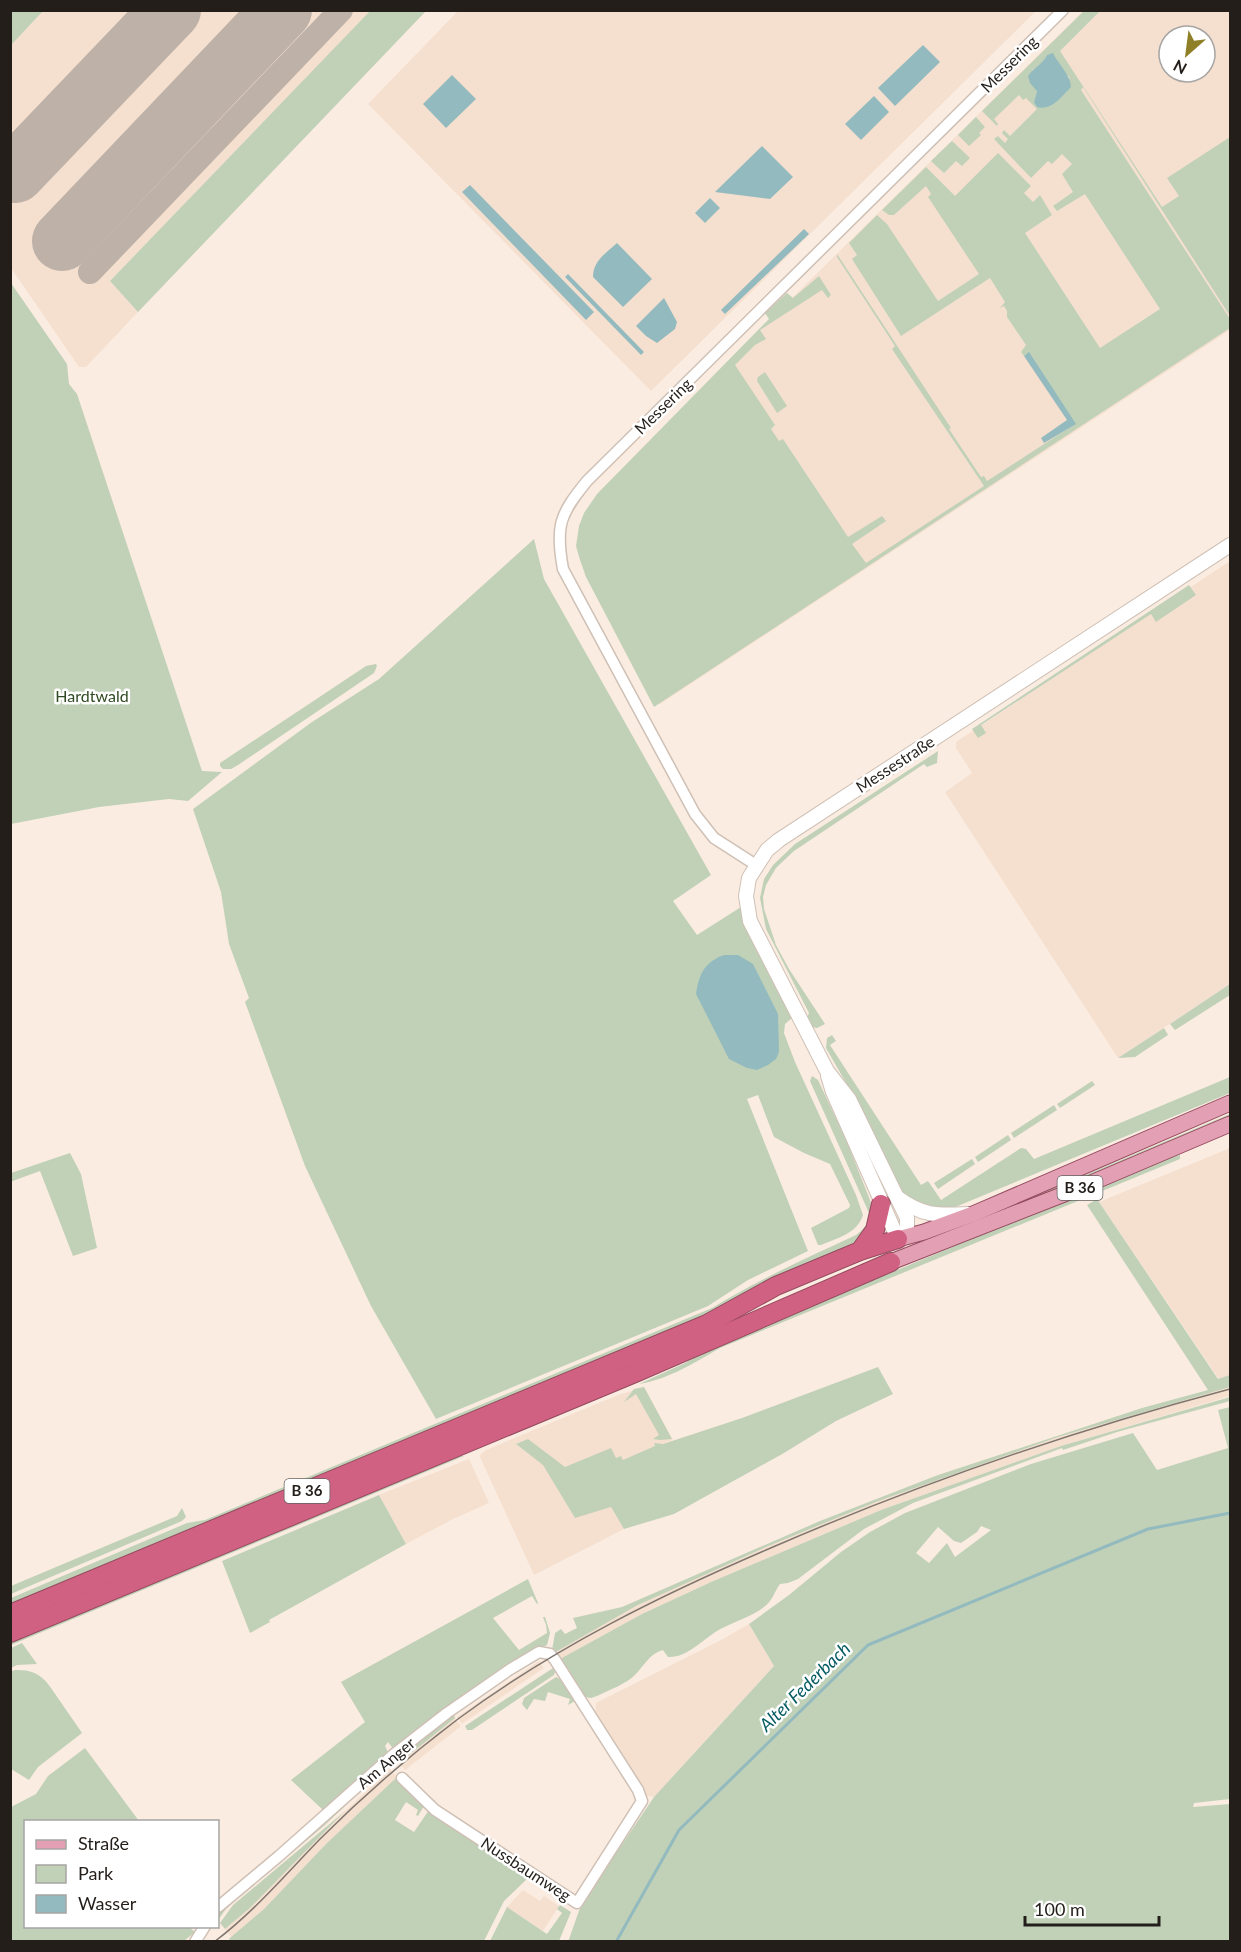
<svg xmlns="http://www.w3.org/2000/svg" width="1241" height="1952" font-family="Lato,sans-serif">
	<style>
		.built { fill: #f5e0cf; fill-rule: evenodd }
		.green { fill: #c0d1b8; fill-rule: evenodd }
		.water { fill: #93babe }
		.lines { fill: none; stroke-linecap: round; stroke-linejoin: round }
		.stream { stroke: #93babe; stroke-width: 3 }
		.taxiway { stroke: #bdb1a8; stroke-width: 24 }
		.runway { stroke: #bdb1a8; stroke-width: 60 }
		.street-casing { stroke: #cfc0b5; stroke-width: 13 }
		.secondary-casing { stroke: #cfc0b5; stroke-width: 16 }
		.primary-casing { stroke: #944a5e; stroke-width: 17 }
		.highway-casing { stroke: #944a5e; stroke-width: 20 }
		.street { stroke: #fff; stroke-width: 10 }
		.secondary { stroke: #fff; stroke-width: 14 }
		.primary { stroke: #e3a0b5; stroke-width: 15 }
		.highway { stroke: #d16183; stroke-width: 18 }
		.tram { stroke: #7f766f; stroke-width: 1.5 }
		.labels { text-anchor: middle; stroke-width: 5; stroke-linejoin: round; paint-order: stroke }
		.shield { fill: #fff; stroke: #65625f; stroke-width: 1.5 }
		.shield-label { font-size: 15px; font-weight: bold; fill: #231e1a }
		.street-label { font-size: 16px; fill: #231e1a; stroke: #fff }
		.park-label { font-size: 16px; fill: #304a21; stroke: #fff }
		.water-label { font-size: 18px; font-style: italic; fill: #055c63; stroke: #fff }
	</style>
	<rect width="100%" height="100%" fill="#fbece1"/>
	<g class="built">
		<path d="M43,11H371L110,281L138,312L86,367H79L11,268L10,45Z"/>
		<path d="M458,11H1036L651,391L368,104Z"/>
		<path d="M1083,11H1230V330L660,704L579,549L724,373L721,368ZM1169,36H1205V72H1169Z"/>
		<path d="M1230,561V984L1118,1058L945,792L972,773L956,748V742Z"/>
		<path d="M1230,1148V1375L1219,1379L1099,1202Z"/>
		<path d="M644,1387L673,1440L663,1444L563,1496L568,1503L611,1507L624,1529L534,1575L480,1457L481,1454L486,1450L618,1395Z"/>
		<path d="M1230,1387V1396L1061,1446L881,1510L711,1582L642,1614L560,1659L554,1653L636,1606L766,1547L876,1502L1058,1437Z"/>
		<path d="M469,1459L489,1503L453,1519L406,1544L379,1495Z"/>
		<path d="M749,1624L774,1666L654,1797L647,1796L595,1716L596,1703L721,1640Z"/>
		<path d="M539,1661L544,1668L462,1724L457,1717Z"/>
		<path d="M455,1718L461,1726L405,1770L399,1763Z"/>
		<path d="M390,1769L397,1777L327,1843L264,1909L231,1937L225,1929L250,1908L345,1811Z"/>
		<path d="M523,1890L540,1901L544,1896L559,1906L543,1931L507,1907Z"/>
	</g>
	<g class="green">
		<path d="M11,10L43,11L11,45L10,11Z"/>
		<path d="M371,10L426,11L138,312L110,281Z"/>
		<path d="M1084,11L1099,12L1060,51L1162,207L1179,196L1167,178L1230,137V316L1083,87L1081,90L1230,319V328L654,707L586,577L580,560L576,546L579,526L584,513L597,494L769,319L765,313L787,293L793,298L819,276L831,295L828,298L822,290L760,330L766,339L755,345L735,365L775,425L771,429L779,441L783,439L848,537L882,516L886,521L852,544L866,563L984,486L892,349L895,346L837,257V254L951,428L949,429L981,477L984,476L987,481L1075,424L1029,353L1024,356L1021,352L1026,345L1007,317V311L1004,306L1000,308L1005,302L990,278L901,336L852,259L857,255L849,243L877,215L887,224L938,301L979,274L928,197L931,194L926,186L894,215H889L882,210L926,167L955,196L998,153L1031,186L1024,193L1033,202L1040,195L1052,215L1025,233L1100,348L1160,309L1085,194L1057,211L1053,206L1073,192L1062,174L1072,164L1062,154L1052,164L1048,161L1031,178L994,139L998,136L1005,143L1008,139L1002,133L1004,130L1010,136L1037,109L1026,98L1023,100L1019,95L994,119L998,124L997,126L982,111ZM1052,54L1058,64L1070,78L1034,102L1037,91L1032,70L1042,64L1047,55Z"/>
		<path d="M976,117L985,127L979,133L981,135L969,146L958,135Z"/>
		<path d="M952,141L970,158L962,166L956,161L944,173L931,161Z"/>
		<path d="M11,283L67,364L69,384L77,394L202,771L222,772L188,801L169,799L99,807L11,824Z"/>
		<path d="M765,372L787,406L777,413L757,381L758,377Z"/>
		<path d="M534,539L544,579L711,875L673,901L697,935L741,907L747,929L792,1018L785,1024L784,1033L795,1062L856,1195L863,1215C857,1234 837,1238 821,1245H818L811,1228L849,1208L850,1205L830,1164L804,1153L774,1137L758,1095L747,1099L808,1251L748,1280L708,1306L436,1419L371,1306L305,1166L245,1002L249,998L229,944L221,892L193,809L312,722L379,679Z"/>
		<path d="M1189,585L1196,595L1156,622L1151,614L981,725L986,733L978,738L972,729Z"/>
		<path d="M376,664L377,666L374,673L238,765L231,769H223L220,766V763L366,666Z"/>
		<path d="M938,751L937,763L927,767L924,764L794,851L776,868L766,885L763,897L764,909L776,945L789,969L825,1024L817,1028L812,1027L806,1020L809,1013L766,929L760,898L764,879L773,865L795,844Z"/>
		<path d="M1230,984V995L1175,1030L1170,1024Z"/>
		<path d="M1164,1028L1168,1035L1135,1057L1118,1058Z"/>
		<path d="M832,1035L836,1041L830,1045L921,1185L928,1181L941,1200L1021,1148L1026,1149L1034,1159L1230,1077V1093L953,1208L934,1210L906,1197L898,1187L853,1095L826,1048L827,1038Z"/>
		<path d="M812,1076L818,1080L847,1142L870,1200L872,1210L863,1238L690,1323L11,1606V1598L187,1523L205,1520L712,1308C759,1279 807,1258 856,1235C864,1229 869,1223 869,1213L810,1081Z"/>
		<path d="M1092,1081L1095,1085L1060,1108L1057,1104Z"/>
		<path d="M1054,1105L1057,1110L1014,1138L1011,1133Z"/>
		<path d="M1230,1114V1119L927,1243L919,1242L955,1230Z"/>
		<path d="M1008,1135L1011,1140L978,1162L975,1157Z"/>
		<path d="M70,1153L81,1174L97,1248L73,1256L40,1171L10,1182L11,1173Z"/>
		<path d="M1180,1155V1159L720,1348C694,1363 669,1379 639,1384L685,1363L705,1351L803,1309L1167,1158Z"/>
		<path d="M972,1159L975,1164L938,1189L934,1183Z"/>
		<path d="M1097,1199L1218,1379L1230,1375V1387L1058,1437L876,1502L766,1547L636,1606L554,1653L552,1650L555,1633L561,1629L565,1634L577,1628L573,1618L622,1607L820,1521L938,1475L1142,1408L1208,1390L1087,1205Z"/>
		<path d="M878,1367L893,1394L836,1421L784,1453L674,1514L624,1529L611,1507L575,1518L543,1465L516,1444L528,1439L565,1467L611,1448L616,1458L621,1456L623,1460L655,1446L654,1443L663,1444L742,1418Z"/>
		<path d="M644,1387L672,1439L660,1440L653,1439L659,1435L636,1394L624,1402L634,1389Z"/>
		<path d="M1230,1397V1401L1117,1432L1063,1450L1062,1448L913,1503L864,1529L798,1579L788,1583L780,1584C776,1589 774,1596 770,1601C758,1616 733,1621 717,1631C702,1640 687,1658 668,1657L663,1650C649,1654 644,1666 635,1675C626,1684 609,1690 597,1696L591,1698L585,1697L560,1659L642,1614L711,1582L881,1510L1061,1446Z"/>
		<path d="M1230,1407V1799L1194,1803L1193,1807L1230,1804V1941L568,1942L581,1905L654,1797L774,1666L749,1624L789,1595L841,1552L870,1532L905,1513L1031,1464L1133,1433L1157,1470L1228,1448L1218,1410ZM981,1526L991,1530L955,1557L947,1543L929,1563L916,1553L938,1527L954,1541L961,1543L977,1532Z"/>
		<path d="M460,1456H464L11,1645V1638L413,1471L438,1465Z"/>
		<path d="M379,1495L406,1544L269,1620L270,1622L250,1633L222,1561Z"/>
		<path d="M182,1508L186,1517L182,1521L11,1594V1586L177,1516Z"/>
		<path d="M528,1579L538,1603L537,1604L532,1596L493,1618L519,1650L547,1633L546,1625L543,1617H545L550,1633L547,1645L533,1651L394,1750L388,1742L385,1746L388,1752L387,1755L324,1811L291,1780L365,1722L341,1682Z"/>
		<path d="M22,1643L37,1664L17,1665L11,1668V1648Z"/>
		<path d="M553,1668L555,1672L554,1675L472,1730H467L465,1726Z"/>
		<path d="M15,1670C41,1669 47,1682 60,1701C67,1712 75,1722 82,1733L38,1767L29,1780L11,1769L10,1672Z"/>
		<path d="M556,1677L560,1679L575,1701L568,1705L570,1699L548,1692L545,1701L534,1699L527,1710L522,1704L524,1698Z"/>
		<path d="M476,1696L477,1698L454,1715L455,1718L399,1763L397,1760L399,1756Z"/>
		<path d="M85,1748L139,1821L26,1822V1926L189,1927L195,1932L184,1941H11V1807L36,1794L48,1776Z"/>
		<path d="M383,1770L325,1825L238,1898L226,1909L218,1920V1913L223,1907Z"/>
		<path d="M397,1777L424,1806L418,1816L416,1815L418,1810L406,1802L395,1820L414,1832L429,1810L528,1875V1878L504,1901L484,1941L231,1942L229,1939L231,1937L264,1909L327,1843Z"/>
		<path d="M345,1811L250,1908L225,1929L220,1923L233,1905Z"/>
		<path d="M560,1905L571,1912L559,1941H490L507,1907L547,1934L562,1913L557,1909Z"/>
	</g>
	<g class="water">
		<path d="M923,45L940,62L895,106L878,88Z"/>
		<path d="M1053,53C1058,64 1071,75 1071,87C1062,96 1052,111 1037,107L1034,102L1037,91L1030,83L1028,76C1034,67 1042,65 1047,55Z"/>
		<path d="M452,75L476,99L446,128L423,104Z"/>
		<path d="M874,96L889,112L861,140L845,124Z"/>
		<path d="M762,146L793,177L770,199L715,192Z"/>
		<path d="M470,185L594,312L586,320L462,192Z"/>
		<path d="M710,198L720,208L705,223L695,213Z"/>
		<path d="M804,229L809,234L725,314L721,310Z"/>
		<path d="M617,243L652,279L623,307L593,277C593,261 606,253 617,243Z"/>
		<path d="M568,274L644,352L641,355L565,277Z"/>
		<path d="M664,298L677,322L675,329L657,343L646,336L636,326Z"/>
		<path d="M1029,352L1076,424L1044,443L1041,438L1067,420L1024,356Z"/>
		<path d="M724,955H738L753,964L778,1014L779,1052L776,1059L768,1065L757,1070L747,1068L729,1059L696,994C699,973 705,962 724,955Z"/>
	</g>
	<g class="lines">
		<path class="stream" d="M616,1942L679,1830L868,1645L1148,1529L1230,1513"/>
		<path class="taxiway" d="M90,272L341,10"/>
		<g class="runway">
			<path d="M15,173L171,10"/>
			<path d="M62,241L282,10"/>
		</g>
		<g class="street-casing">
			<g id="street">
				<path d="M756,865L714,838L695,814L563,569C555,526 560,514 587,481L1063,10"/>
				<path d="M218,1907L279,1856L393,1755L447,1713L509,1670L539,1652L550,1654L555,1660L638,1790L642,1801L577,1903L435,1810L402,1778"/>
				<path d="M195,1942L205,1926"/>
			</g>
		</g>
		<g class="secondary-casing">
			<g id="secondary">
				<path d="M828,1076L833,1092L898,1239"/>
				<path d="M898,1198C924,1217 938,1215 968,1214"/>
				<path d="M907,1236V1218L849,1099L827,1071L750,921L746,896L749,878L767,850L779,840L1230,545"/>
			</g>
		</g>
		<g class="primary-casing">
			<g id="primary">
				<path d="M898,1239L924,1232L973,1214L1230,1103"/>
				<path d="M891,1262L1077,1189L1230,1124"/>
			</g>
		</g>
		<g class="highway-casing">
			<g id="highway">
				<path d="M860,1251L875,1230L881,1204"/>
				<path d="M10,1614L707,1324L776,1286L860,1251L898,1239"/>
				<path d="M10,1633L635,1373L891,1262"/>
			</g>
		</g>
		<use href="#street" class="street"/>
		<use href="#secondary" class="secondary"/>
		<use href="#primary" class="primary"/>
		<use href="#highway" class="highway"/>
		<path class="tram" d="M214,1942C254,1912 286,1874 320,1839C363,1796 409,1756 458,1719C555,1647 663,1594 773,1547C921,1483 1075,1430 1230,1389"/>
	</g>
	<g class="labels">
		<g class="shield">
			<rect x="1057.5" y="1176" width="45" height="24" rx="4.5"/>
			<rect x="284.5" y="1479" width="45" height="24" rx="4.5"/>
		</g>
		<g class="shield-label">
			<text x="1080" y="1193">B 36</text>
			<text x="307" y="1496">B 36</text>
		</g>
		<g class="street-label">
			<text transform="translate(1009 64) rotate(-45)" y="6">Messering</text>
			<text transform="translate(663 406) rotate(-44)" y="6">Messering</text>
			<text transform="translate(895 764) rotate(-33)" y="6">Messestraße</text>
			<text transform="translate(386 1763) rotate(-40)" y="6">Am Anger</text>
			<text transform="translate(526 1869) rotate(33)" y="6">Nussbaumweg</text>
		</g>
		<g class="park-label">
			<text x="92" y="702">Hardtwald</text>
		</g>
		<g class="water-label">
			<text transform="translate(805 1687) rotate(-44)" y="6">Alter Federbach</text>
		</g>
	</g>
	<rect width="1241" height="1952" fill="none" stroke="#231e1a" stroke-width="24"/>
	<rect x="24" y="1820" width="195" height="108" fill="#ffffff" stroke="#a7a5a3" stroke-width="1.5"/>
	<rect x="36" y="1840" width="30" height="9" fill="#e3a0b5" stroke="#a7a5a3" stroke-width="1.5"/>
	<text x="78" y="1850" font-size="18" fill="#231e1a">Straße</text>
	<rect x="36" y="1865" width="30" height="18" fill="#c0d1b8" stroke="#a7a5a3" stroke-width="1.5"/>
	<text x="78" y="1880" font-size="18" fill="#231e1a">Park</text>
	<rect x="36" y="1895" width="30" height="18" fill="#93babe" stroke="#a7a5a3" stroke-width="1.5"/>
	<text x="78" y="1910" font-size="18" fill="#231e1a">Wasser</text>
	<g transform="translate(1187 54) rotate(208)"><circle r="28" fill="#ffffff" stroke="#a7a5a3" stroke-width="1.5"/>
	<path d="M0-4.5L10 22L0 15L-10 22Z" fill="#8f7f26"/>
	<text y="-9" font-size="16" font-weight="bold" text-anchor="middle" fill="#231e1a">N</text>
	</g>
	<path d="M1025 1916v9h134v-9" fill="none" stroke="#231e1a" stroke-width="3"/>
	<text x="1034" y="1916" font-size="18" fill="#231e1a" stroke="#ffffff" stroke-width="4.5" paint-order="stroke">100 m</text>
</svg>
